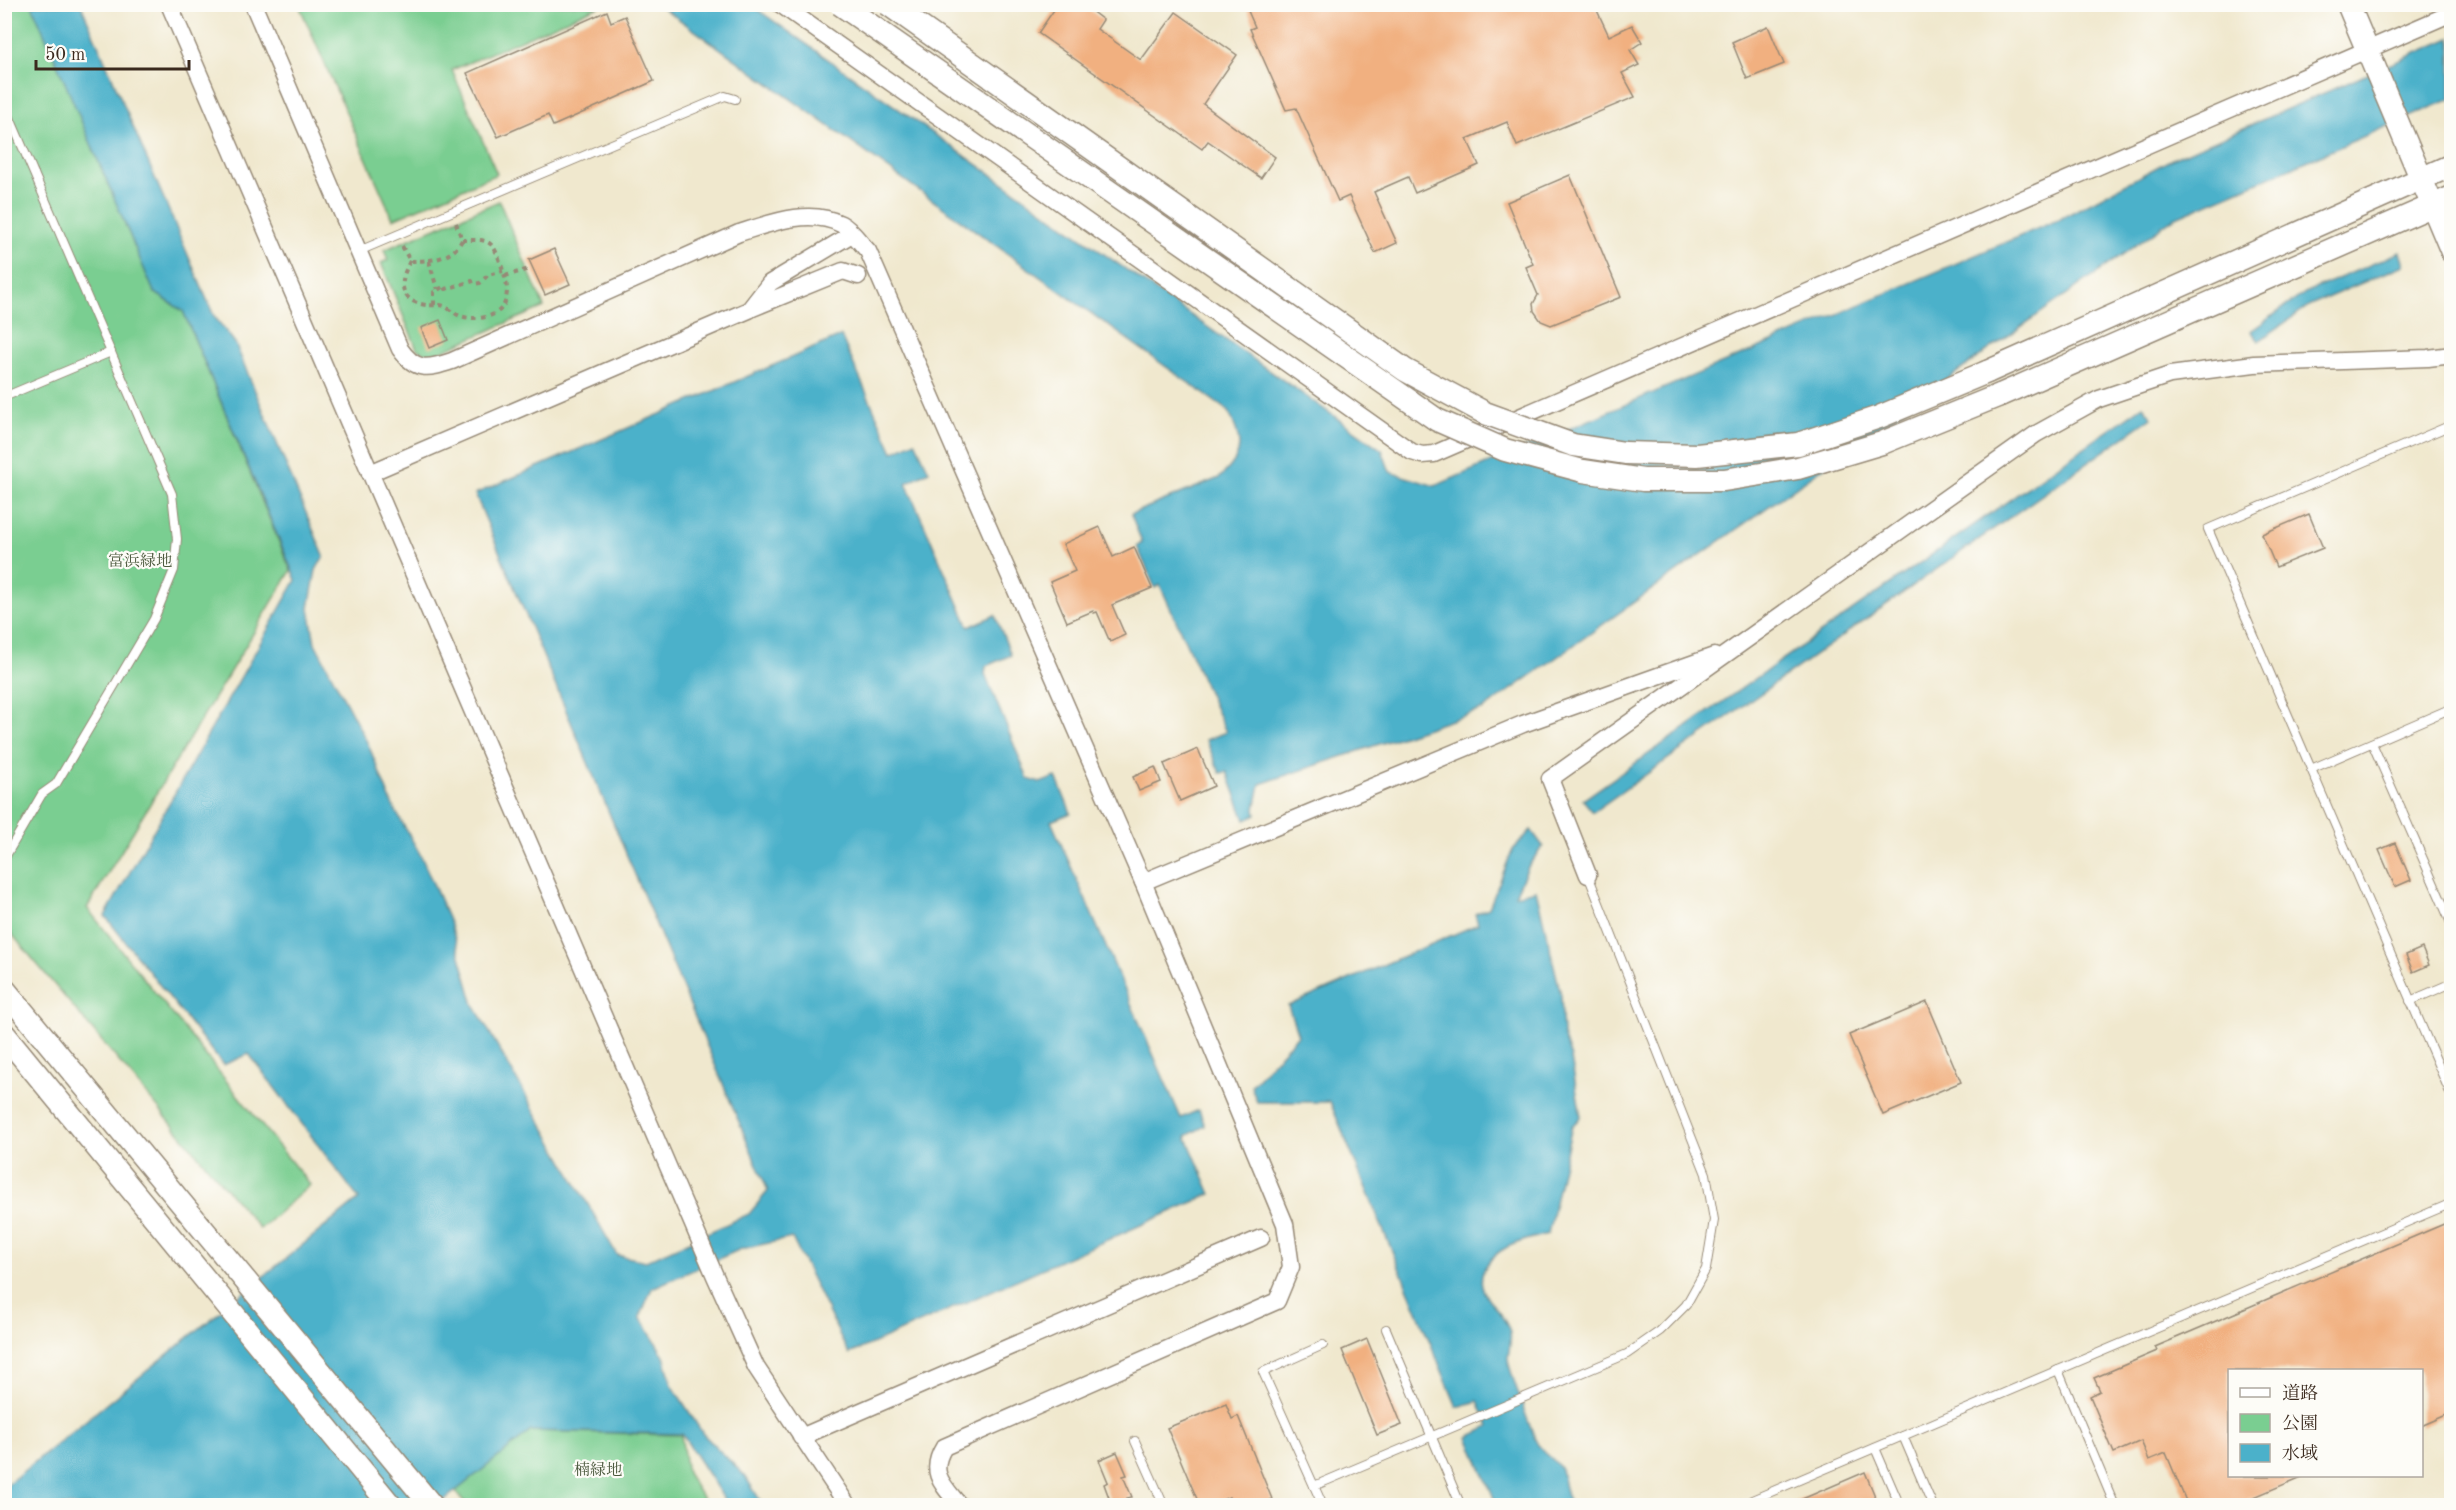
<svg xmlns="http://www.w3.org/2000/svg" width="2456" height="1510" font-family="'Old Standard TT','Noto Serif JP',serif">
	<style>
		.green { fill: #7ace91; stroke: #5a7c58; stroke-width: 1.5 }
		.water { fill: #4bb1ca; stroke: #436e74; stroke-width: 1.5 }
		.building { fill: #f1b080 }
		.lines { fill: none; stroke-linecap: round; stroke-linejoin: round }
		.lane-casing { stroke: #968976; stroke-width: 10 }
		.street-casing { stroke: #968976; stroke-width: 19 }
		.secondary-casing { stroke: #968976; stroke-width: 25 }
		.path { stroke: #968976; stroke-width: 4; stroke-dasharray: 4.5 4.5; stroke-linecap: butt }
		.lane { stroke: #fff; stroke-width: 8 }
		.street { stroke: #fff; stroke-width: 16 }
		.secondary { stroke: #fff; stroke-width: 22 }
		.secondary-bridge-casing { stroke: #968976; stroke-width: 25; stroke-linecap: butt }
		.secondary-bridge { stroke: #fff; stroke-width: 22 }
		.labels { text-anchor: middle; stroke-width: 4.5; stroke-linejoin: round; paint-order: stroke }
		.park-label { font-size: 16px; fill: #4e5b40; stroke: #fdfcf7 }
	</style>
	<rect width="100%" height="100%" fill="#fdfcf7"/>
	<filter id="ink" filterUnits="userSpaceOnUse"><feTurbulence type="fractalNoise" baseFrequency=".0167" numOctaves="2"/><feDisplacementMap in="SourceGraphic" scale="12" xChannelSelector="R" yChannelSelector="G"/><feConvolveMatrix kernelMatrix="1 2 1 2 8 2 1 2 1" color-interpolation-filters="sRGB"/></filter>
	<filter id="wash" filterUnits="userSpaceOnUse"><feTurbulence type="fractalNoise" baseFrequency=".008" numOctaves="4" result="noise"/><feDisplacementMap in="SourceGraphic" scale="24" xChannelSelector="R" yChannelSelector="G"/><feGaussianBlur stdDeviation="1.35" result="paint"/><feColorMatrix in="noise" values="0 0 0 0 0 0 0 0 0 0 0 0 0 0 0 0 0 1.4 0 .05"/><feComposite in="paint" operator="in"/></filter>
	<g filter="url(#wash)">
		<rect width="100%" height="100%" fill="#f0e8ce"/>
		<g class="green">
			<path d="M32,4L154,292L183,311L291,571L87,908L310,1185L260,1229L5,926L4,5Z"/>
			<path d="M299,5H601L452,70L497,174L393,219Z"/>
			<path d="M499,201L544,307L430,356L417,349L381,263L388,260L384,250Z"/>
			<path d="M531,1431L681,1435L687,1473L707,1505H467L455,1491Z"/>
		</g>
		<g class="water">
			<path d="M32,5H81L214,316L235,343L324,556L316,570L309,608L315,643L368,744L393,806L421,856L451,925L474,1005L617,1255L646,1261L749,1214L768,1191L475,494L841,336L893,452L915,441L929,471L906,483L969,627L995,615L1011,655L986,666L985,674L1028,779L1040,783L1056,777L1071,813L1051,821L1181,1118L1199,1110L1205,1126L1186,1136L1211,1194L849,1354L792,1238L741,1249L652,1288L640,1317L664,1356L672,1385L703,1434L745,1476L763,1505H728L682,1434L531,1431L438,1505L5,1506V1486L359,1199L249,1054L223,1065L105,916L296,580L183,311L154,292Z"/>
			<path d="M659,5H751L1382,450L1390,472L1435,486L2060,219L2172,159L2451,38V99L2174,218L1484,709L1260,784L1255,809L1256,815L1245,820L1227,772L1220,773L1206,740L1226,732L1160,585L1155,588L1137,546L1142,543L1131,514L1219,478C1245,456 1243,440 1228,411Z"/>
			<path d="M2400,252L2404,265L2310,305L2259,341L2251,331L2305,293Z"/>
			<path d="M2143,406L2152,417L1593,812L1583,800Z"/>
			<path d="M1531,830L1543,846L1529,865L1515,895L1536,890L1561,995L1563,1035L1571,1058L1581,1117L1572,1126L1548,1234C1525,1240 1493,1246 1483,1272C1474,1295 1504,1310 1510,1332C1512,1342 1508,1351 1508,1360C1509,1368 1532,1434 1537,1443C1542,1453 1557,1460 1561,1470C1565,1483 1564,1494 1571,1505H1497L1468,1437L1489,1427L1478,1401L1457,1407L1330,1102H1257L1251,1086L1298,1035L1288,1006L1478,924L1475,914L1489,908L1512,851Z"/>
		</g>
		<g id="blocks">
			<g class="building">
				<path d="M1058,4H1082L1103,20L1097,29L1141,60L1176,12L1237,55L1203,104L1275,157L1261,178L1208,141L1202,149L1038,33Z"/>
				<path d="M1245,4H1594L1609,36L1632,25L1642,42L1630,50L1639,65L1622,73L1635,97L1517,146L1507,122L1467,139L1479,165L1415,193L1408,177L1374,192L1397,243L1375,253L1349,196L1338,201L1296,108L1286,110L1250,29L1255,27Z"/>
				<path d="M607,11L611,22L625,16L654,81L553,126L548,115L498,137L467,73Z"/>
				<path d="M1768,26L1784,64L1747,79L1732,42Z"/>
				<path d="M1570,175L1621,297L1551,325L1541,321L1534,311L1533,304L1538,295L1526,267L1533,264L1507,202Z"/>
				<path d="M554,249L570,284L545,295L529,260Z"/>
				<path d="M440,320L448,340L429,348L421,328Z"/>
				<path d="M2309,514L2323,548L2276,567L2262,534Z"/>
				<path d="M1100,527L1113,557L1134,547L1152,588L1112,605L1125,635L1110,642L1097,612L1094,613L1093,611L1067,622L1050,582L1075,571L1063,544Z"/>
				<path d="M1198,749L1214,786L1180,801L1164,764Z"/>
				<path d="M1155,767L1161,782L1139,791L1133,777Z"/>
				<path d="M2395,843L2411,880L2395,887L2379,850Z"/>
				<path d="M2422,948L2429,965L2413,972L2406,955Z"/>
				<path d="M1927,1002L1961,1082L1883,1115L1849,1035Z"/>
				<path d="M2451,1221V1413L2421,1426V1371H2229V1476H2304L2233,1506H2188L2166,1453L2149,1460L2141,1441L2114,1453L2090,1396L2100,1391L2094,1378L2157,1351L2155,1347Z"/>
				<path d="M1367,1339L1402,1425L1377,1435L1342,1350Z"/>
				<path d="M1226,1404L1232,1419L1238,1416L1272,1499L1256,1506H1233L1229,1497L1208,1506H1200L1167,1428Z"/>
				<path d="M1117,1452L1127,1475L1123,1476L1132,1497L1127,1498L1130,1506H1112L1104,1484L1108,1482L1099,1460Z"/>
				<path d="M1865,1472L1879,1506H1786Z"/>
			</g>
		</g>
	</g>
	<g filter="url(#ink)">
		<use href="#blocks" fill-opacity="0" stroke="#968976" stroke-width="1.5"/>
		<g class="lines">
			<g class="lane-casing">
				<g id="lane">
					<path d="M4,104L172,494L177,539L174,570L154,619L56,784L42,794L4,859"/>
					<path d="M359,251L725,96L735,99"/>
					<path d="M4,397L111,352"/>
					<path d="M2452,430L2449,426L2208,529L2452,1097"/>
					<path d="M2372,743L2452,925"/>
					<path d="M2311,769L2452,708"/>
					<path d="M2410,1001L2452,983"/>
					<path d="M1386,1329L1461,1506"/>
					<path d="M2058,1370L2115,1506"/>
					<path d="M1903,1436L1933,1506"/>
					<path d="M1135,1441L1164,1506"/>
					<path d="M1875,1448L1900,1506"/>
					<path d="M1314,1486L1627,1354L1660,1331L1686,1305L1706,1269L1714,1220L1706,1174L1588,875"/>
					<path d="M1323,1506L1263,1372L1323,1345"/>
					<path d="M1754,1506L1752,1500L2452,1203"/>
				</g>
			</g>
			<g class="street-casing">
				<g id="street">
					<path d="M169,4L715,1276L756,1367L848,1506"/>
					<path d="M253,4L400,349C416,372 428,369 452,361L739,233C771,223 809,208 841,224C851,229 860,243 868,251L1143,882L1285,1224L1291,1267L1277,1301L944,1447C928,1473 943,1485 960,1506"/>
					<path d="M780,4L1412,452L1422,455L1434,454L2452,13"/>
					<path d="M750,309L843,271L858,276"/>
					<path d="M370,473L749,310L770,283L852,234"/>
					<path d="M1588,875L1550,779L2036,434L2099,399L2170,375L2254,364L2428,358L2452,355"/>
					<path d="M1143,882L1523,724L1714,656"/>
					<path d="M801,1437L1261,1238"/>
				</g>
			</g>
			<g class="secondary-casing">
				<g id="secondary">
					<path d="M2348,4L2452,252"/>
					<path d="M1987,372L2452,165"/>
					<path d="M2000,395L2452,197"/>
					<path d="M4,989L432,1506"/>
					<path d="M4,1034L391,1506"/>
				</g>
			</g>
			<g class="path">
				<path d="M402,246L410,261C430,261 452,260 462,240L456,223"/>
				<path d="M410,261C399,281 398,301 426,305C432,306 439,304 444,306C450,309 455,314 460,316C476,321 503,318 506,298C509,285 504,273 500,262C492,237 485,240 462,240"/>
				<path d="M429,261L437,289"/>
				<path d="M505,276L529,269"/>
				<path d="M434,305V292L445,286L446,289L472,281L473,284L480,283L488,275L503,271"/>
			</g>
			<use href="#lane" class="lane"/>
			<use href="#street" class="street"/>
			<use href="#secondary" class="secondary"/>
			<g class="secondary-bridge-casing">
				<g id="secondary-bridge">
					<path d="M840,4L1437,420L1505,450L1583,471L1643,480H1724L1798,468L1882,443L2000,395"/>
					<path d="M888,4L1405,370L1485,413L1573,445L1625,453L1697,455L1798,444L1879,417L1987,372"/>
				</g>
			</g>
			<use href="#secondary-bridge" class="secondary-bridge"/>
		</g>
	</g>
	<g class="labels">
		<g class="park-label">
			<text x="140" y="566">富浜緑地</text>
			<text x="598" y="1475">楠緑地</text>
		</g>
	</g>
	<rect width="2456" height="1510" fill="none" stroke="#fdfcf7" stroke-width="24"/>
	<rect x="2228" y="1369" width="195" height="108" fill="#fdfcf7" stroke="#afa8a0" stroke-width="1.5"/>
	<rect x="2240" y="1388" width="30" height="9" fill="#ffffff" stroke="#afa8a0" stroke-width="1.5"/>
	<text x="2282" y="1399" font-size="18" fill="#3b2a1e">道路</text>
	<rect x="2240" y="1414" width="30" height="18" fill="#7ace91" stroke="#afa8a0" stroke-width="1.5"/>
	<text x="2282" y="1429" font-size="18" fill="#3b2a1e">公園</text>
	<rect x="2240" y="1444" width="30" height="18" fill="#4bb1ca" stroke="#afa8a0" stroke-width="1.5"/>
	<text x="2282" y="1459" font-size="18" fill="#3b2a1e">水域</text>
	<path d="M36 60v9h153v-9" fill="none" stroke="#3b2a1e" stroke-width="3"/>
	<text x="45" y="60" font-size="18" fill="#3b2a1e" stroke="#fdfcf7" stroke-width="4.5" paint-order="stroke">50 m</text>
</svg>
